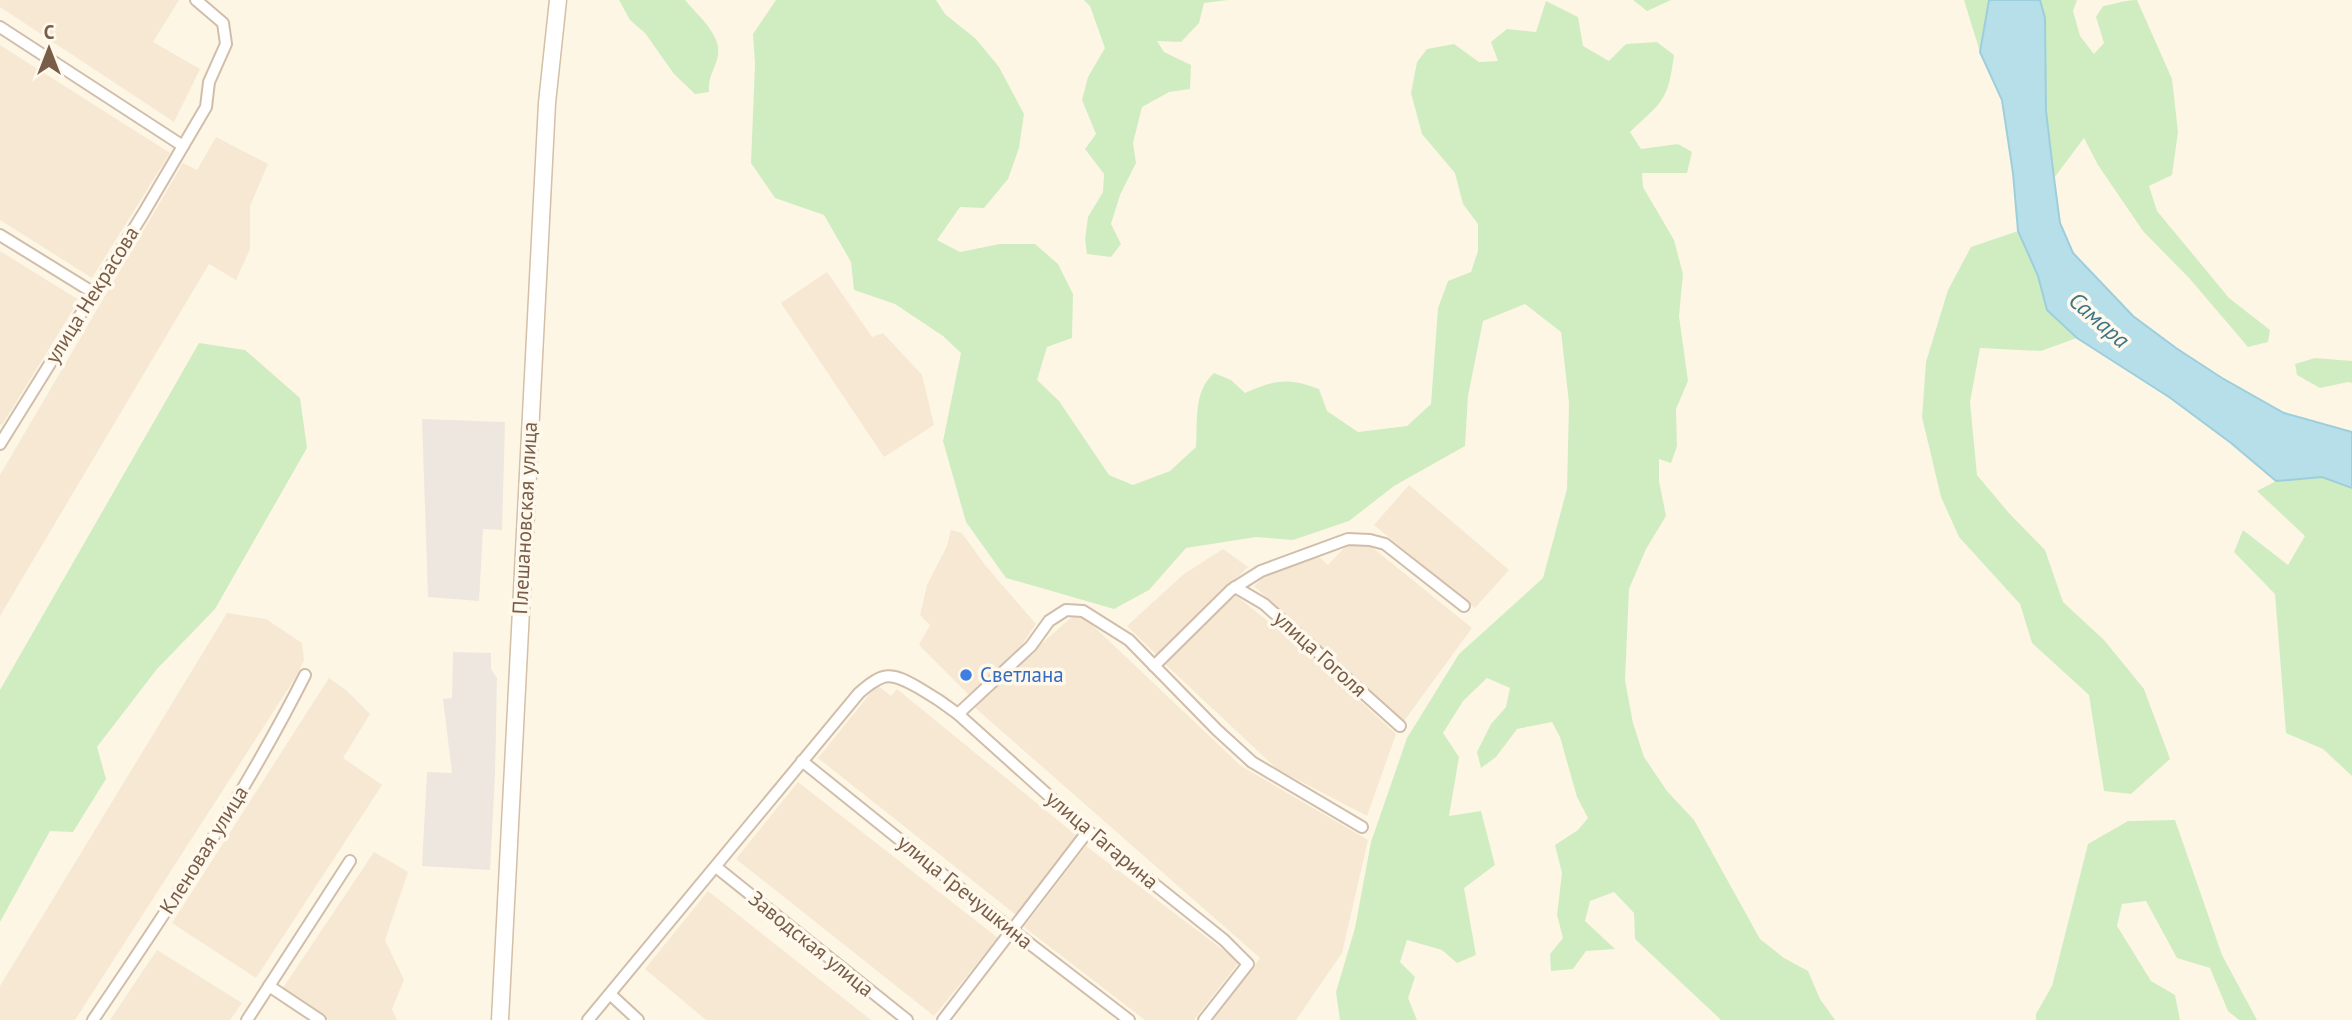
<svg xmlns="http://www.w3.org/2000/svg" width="2352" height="1020" font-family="'PT Sans',sans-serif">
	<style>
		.residential { fill: #f6e8d3 }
		.industrial { fill: #eee7df }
		.green { fill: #d0edc2 }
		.water { fill: #b7dfe9; stroke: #9dcedc; stroke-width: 2 }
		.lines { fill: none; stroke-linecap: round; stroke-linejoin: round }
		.street-casing { stroke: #d1beaa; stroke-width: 14 }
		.secondary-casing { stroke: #d4bfa7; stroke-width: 19 }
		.street { stroke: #fff; stroke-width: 10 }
		.secondary { stroke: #fff; stroke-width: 16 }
		.shop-dot { fill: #3f7fe0; stroke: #fff9ed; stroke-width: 2.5 }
		.labels { text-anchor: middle; stroke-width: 7; stroke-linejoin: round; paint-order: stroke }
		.street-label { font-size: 21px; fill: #795d48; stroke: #fff9ed }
		.shop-label { font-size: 21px; fill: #366cbe; stroke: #fff9ed; text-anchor: start }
		.water-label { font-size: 23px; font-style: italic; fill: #3c7687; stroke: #fff9ed }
	</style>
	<rect width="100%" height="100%" fill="#fef6e5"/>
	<g class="residential">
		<path d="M0,0H179L153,42L200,69L174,122L0,7Z"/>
		<path d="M0,45L170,153L92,278L0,220Z"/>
		<path d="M216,137L268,164L250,206V249L236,280L209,264L0,616V475L183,163L197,170Z"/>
		<path d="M0,251L79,300L2,425L0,424Z"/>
		<path d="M827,272L872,337L883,333L922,375L934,425L884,457L781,303Z"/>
		<path d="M1409,485L1509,570L1475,608L1374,525Z"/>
		<path d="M951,530L962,533L985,565L1036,624L1019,649L969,695L919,645L930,625L920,615L927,585L947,546Z"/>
		<path d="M1368,544L1472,628L1404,721L1254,586L1266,575L1317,555L1328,565L1347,545Z"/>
		<path d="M1223,549L1248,567L1157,655L1127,626L1184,574Z"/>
		<path d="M1234,594L1310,655L1396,734L1367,816L1277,769L1164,663Z"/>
		<path d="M227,613L266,619L302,643L304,660L297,675L75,1020H0V986Z"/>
		<path d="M1074,615L1086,619L1241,766L1368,840L1342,953L1296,1020H1213L1260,958L972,705Z"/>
		<path d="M329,678L346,690L370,714L343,758L382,785L256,978L172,923Z"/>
		<path d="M877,685L891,696L897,689L1077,836L1016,915L818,758Z"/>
		<path d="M798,782L998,938L934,1016L736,859Z"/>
		<path d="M1086,846L1239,962L1194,1020H1145L1024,927Z"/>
		<path d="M374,852L408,872L385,940L404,980L392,1009L397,1020H329L283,988Z"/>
		<path d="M708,891L871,1020H706L645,969Z"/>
		<path d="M157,950L242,1003L230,1020H110Z"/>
	</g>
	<g class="industrial">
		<path d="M422,419L505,422L502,530L483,529L479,601L428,597Z"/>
		<path d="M453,652L491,653V669L497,678L495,776L490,870L422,866L427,772L452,773L443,699L452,698Z"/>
	</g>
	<g class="green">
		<path d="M619,0H685C698,16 725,37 717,60C713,72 708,78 709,92L695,94L674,74L645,33L630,20Z"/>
		<path d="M776,0H936L945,14L976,39L999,67L1024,114L1019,148L1008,179L984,208L960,207L937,240L960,252L1000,244H1035L1058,264L1073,294L1072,338L1047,347L1037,380L1059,401L1109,475L1133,485L1170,471L1196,447C1198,420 1193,392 1214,373L1231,380L1245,393C1274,380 1288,377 1319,389L1327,411L1358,432L1407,426L1431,404L1438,308L1448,281L1471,272L1478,251V224L1463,204L1455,173L1422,134L1411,93L1417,62L1427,49L1454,44L1479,62L1498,61L1491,42L1507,29L1536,32L1546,1L1578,17L1583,46L1609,61L1626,44L1657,42L1674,55C1668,101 1663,101 1630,132L1641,149L1678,144L1692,152L1687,173H1642L1643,187L1674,240L1683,274L1679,316L1688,381L1676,409L1677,446L1671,463L1659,459V481L1666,516L1646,549L1629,589L1625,680L1633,723L1644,757L1667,791L1694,820L1760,939L1784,958L1808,971L1820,999L1835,1020H1721L1635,939L1634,913L1614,892L1590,901L1585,921L1615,949L1586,951L1573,969L1551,971L1550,954L1563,938L1557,915L1562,873L1555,845L1578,830L1588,818L1577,797L1560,737L1552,722L1517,729L1496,757L1481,768L1477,752L1491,724L1506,707L1510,688L1487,678L1463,701L1443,733L1459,757L1449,816L1481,811L1495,865L1464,888L1476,955L1457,963L1442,950L1407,940L1400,962L1415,977L1408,998L1417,1020H1340L1336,992L1355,928L1371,842L1407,738L1459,654L1543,578L1567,489L1569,403L1561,332L1525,304L1483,321L1468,396L1465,446L1394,486L1349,521L1293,540L1256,537L1186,548L1149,590L1114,609L1006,578L966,522L943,441L961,353L943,336L895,304L854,290L851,262L824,215L775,198L751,163L755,64L753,34Z"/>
		<path d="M1084,0H1228L1204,3L1199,23L1181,42L1157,41L1164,52L1191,65L1190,89L1169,92L1142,107L1133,143L1136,163L1120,195L1111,224L1121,244L1111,257L1087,254L1085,239L1088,217L1103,192L1104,174L1085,149L1096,134L1082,100L1088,77L1105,48L1090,6Z"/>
		<path d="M1633,0H1671L1647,11Z"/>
		<path d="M1964,0H1989L1980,52Z"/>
		<path d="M2040,0H2077L2073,11L2080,36L2094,54L2104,43L2096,17L2103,6C2115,4 2125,0 2137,0L2172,79L2178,132L2172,175L2149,186L2157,211L2229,298L2270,330L2268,342L2248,347L2190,279L2143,231L2098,165L2084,138L2054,178L2046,111Z"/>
		<path d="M2018,231L2038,276L2047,310L2077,338L2041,351L1980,348L1970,402L1977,475L2008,512L2045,550L2063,602L2104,640L2144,689L2170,759L2131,794L2104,791L2089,695L2032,643L2020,604L1959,537L1941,497L1922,417L1926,362L1948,290L1971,247Z"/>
		<path d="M199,343L245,350L300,398L307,448L215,609L157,669L97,747L106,779L73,832L50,831L0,922V690Z"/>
		<path d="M2315,358L2352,361V383L2348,382L2320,388L2297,375L2295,364Z"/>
		<path d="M2322,477L2352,488V776L2323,749L2286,733L2275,594L2234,552L2243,530L2288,565L2305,536L2257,491L2276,481Z"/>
		<path d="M2175,820L2222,955L2257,1020H2239L2228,1011L2210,968L2177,958L2146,901L2122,904L2117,926L2151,981L2175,995L2180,1020H2036V1014L2052,986L2088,844L2128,821Z"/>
	</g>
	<path class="water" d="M1989,0H2040L2045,18L2046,111L2054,178L2060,223L2073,253L2133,316L2176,348L2222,378L2284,413L2352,432V488L2322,477L2276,481L2231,443L2169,397L2077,338L2047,310L2038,276L2018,231L2013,173L2002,100L1980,52Z"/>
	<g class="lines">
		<g class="street-casing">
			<g id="street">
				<path d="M0,27L183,146"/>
				<path d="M0,235L94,293"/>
				<path d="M0,444L143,214L206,107L209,82L226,44L223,23L196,0"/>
				<path d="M1235,587L1264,604L1400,726"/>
				<path d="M1154,666L1231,590L1261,571L1348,539L1370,540L1385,544L1464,606"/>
				<path d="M958,714L1031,646L1049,621L1066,610L1083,611L1129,640L1217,730L1252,762L1362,827"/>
				<path d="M802,761L1012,930L1129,1020"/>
				<path d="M716,867L907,1020"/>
				<path d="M269,986L320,1020"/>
				<path d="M610,994L638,1020"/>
				<path d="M93,1020C169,908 244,796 305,675"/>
				<path d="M247,1020L350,861"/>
				<path d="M588,1020L859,693C884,671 891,672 919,688C933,696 945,704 958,714L1088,831L1224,940L1248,964L1204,1020"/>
				<path d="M943,1020L1088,831"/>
			</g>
		</g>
		<g class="secondary-casing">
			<path id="secondary" d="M500,1020L547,103L558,0"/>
		</g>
		<use href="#street" class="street"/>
		<use href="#secondary" class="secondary"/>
	</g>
	<circle class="shop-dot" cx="966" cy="675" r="7"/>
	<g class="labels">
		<g class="street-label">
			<text transform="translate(92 295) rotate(-58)" y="7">улица Некрасова</text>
			<text transform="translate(525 518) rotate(-87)" y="7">Плешановская улица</text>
			<text transform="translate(1320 654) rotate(42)" y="7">улица Гоголя</text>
			<text transform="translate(1102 840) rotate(40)" y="7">улица Гагарина</text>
			<text transform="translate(204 850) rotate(-58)" y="7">Кленовая улица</text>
			<text transform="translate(965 892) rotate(39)" y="7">улица Гречушкина</text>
			<text transform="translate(811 944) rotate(39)" y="7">Заводская улица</text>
		</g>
		<g class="shop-label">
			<text x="980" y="682">Светлана</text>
		</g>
		<g class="water-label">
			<text transform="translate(2099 320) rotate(41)" y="8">Самара</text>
		</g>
	</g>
	<g transform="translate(49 49)" stroke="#fff9ed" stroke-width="5" paint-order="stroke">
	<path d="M0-5L12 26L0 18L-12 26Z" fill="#795d48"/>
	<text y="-10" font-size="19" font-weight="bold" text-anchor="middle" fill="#795d48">С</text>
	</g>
</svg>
